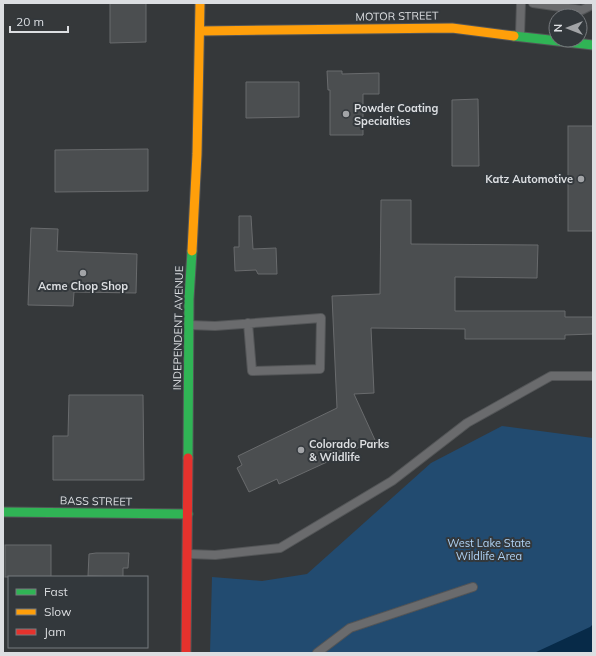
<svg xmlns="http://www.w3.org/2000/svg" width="596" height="656" font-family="Mulish,sans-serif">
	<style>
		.green { fill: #224b70 }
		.water { fill: #072a48 }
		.building { fill: #4b4e50; stroke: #696b6d }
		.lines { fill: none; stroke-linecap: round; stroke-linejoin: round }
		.lane-casing { stroke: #535557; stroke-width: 10 }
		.fast-casing { stroke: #535557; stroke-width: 11 }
		.slow-casing { stroke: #535557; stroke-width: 11 }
		.jam-casing { stroke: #535557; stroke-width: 11 }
		.lane { stroke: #6a6b6d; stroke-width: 8 }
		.fast { stroke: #30b455; stroke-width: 9 }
		.slow { stroke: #ff9f0a; stroke-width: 9 }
		.jam { stroke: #e5322d; stroke-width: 9 }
		.poi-dot { fill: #a2a4a7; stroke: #33383c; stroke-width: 1.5 }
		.labels { text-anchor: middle; stroke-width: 4; stroke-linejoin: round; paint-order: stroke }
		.street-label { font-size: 11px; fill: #dcdee1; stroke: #33383c }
		.poi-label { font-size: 11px; font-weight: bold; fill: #dcdee1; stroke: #33383c; text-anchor: start }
		.park-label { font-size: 11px; fill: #b1d4f6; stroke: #33383c }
	</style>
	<rect width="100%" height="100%" fill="#35383a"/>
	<path class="green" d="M502,426L593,438V653H210L212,577L262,581L307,574L431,463Z"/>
	<path class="water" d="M593,624V653H534L590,627Z"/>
	<g class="building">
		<path d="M110,3H146V42L110,43Z"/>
		<path d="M327,71H342V74L379,73V94H363V135H330V90H328Z"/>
		<path d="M246,82H299V117L246,118Z"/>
		<path d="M478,99L479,166H452V100Z"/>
		<rect x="568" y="126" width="25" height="105"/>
		<path d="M148,149V191L55,192V150Z"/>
		<path d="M381,200H411V244L538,245L537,278L455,277V311H565V317H593V334L565,335V339H465V329L371,328L374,393L354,394L375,440L279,484L277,479L249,492L237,468L242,465L238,456L337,408L332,296L380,294Z"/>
		<path d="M239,216H251L253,249L276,248L277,274H258L256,270L235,271L234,247H239Z"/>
		<path d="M31,228L58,229L57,251L137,254L136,293L74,292L73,306L28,305Z"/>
		<path d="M69,395H143L144,480H53V436H68Z"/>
		<rect x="5" y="545" width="46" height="32"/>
		<path d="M96,553H129L128,568H123V577L88,576L89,554Z"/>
	</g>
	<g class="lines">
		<g class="lane-casing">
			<g id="lane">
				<path d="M533,3L582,10L590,6L592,3"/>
				<path d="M520,35L521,3"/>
				<path d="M189,325L215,326L321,318L320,369L252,371L248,323"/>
				<path d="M189,554L215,555L280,548L392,481L467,423L551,376H593"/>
				<path d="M317,653L350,628L473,587"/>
			</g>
		</g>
		<g class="fast-casing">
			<g id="fast">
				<path d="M514,36L593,45"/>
				<path d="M188,458L189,299L192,251"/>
				<path d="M3,512L188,514"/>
			</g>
		</g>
		<g class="slow-casing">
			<g id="slow">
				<path d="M200,31L452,28L514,36"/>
				<path d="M192,251L197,154L200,3"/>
			</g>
		</g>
		<g class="jam-casing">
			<path id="jam" d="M186,653L188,458"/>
		</g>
		<use href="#lane" class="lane"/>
		<use href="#fast" class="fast"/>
		<use href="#slow" class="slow"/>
		<use href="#jam" class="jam"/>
	</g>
	<g class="poi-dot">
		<circle cx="346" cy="114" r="4"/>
		<circle cx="581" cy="179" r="4"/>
		<circle cx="83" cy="273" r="4"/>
		<circle cx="301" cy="450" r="4"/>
	</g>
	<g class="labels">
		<g class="street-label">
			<text transform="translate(397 16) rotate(-1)" y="4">MOTOR STREET</text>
			<text transform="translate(178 328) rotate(-89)" y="4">INDEPENDENT AVENUE</text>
			<text transform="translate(96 501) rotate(1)" y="4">BASS STREET</text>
		</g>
		<g class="poi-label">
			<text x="354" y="112">Powder Coating<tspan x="354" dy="13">Specialties</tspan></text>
			<text x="573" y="183" text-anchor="end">Katz Automotive</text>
			<text x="83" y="290" text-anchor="middle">Acme Chop Shop</text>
			<text x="309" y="448">Colorado Parks<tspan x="309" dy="13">&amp; Wildlife</tspan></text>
		</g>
		<g class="park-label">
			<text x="489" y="547">West Lake State<tspan x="489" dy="13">Wildlife Area</tspan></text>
		</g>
	</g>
	<rect width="596" height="656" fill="none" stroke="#dcdee1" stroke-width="8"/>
	<rect x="8" y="576" width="140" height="72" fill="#33383c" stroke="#777a7e"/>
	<rect x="16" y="589" width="20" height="6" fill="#30b455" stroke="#777a7e"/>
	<text x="44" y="596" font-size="12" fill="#dcdee1">Fast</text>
	<rect x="16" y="609" width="20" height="6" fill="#ff9f0a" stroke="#777a7e"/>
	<text x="44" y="616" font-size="12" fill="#dcdee1">Slow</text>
	<rect x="16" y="629" width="20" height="6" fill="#e5322d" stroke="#777a7e"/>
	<text x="44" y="636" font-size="12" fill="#dcdee1">Jam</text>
	<g transform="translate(568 28) rotate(270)"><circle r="19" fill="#33383c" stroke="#777a7e"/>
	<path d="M0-3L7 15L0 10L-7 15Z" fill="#a2a4a7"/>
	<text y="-6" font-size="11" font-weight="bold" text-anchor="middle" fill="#dcdee1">N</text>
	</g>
	<path d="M10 26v6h58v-6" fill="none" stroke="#dcdee1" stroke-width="2"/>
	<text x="16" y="26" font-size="12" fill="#dcdee1" stroke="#33383c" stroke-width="3" paint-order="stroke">20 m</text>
</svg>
